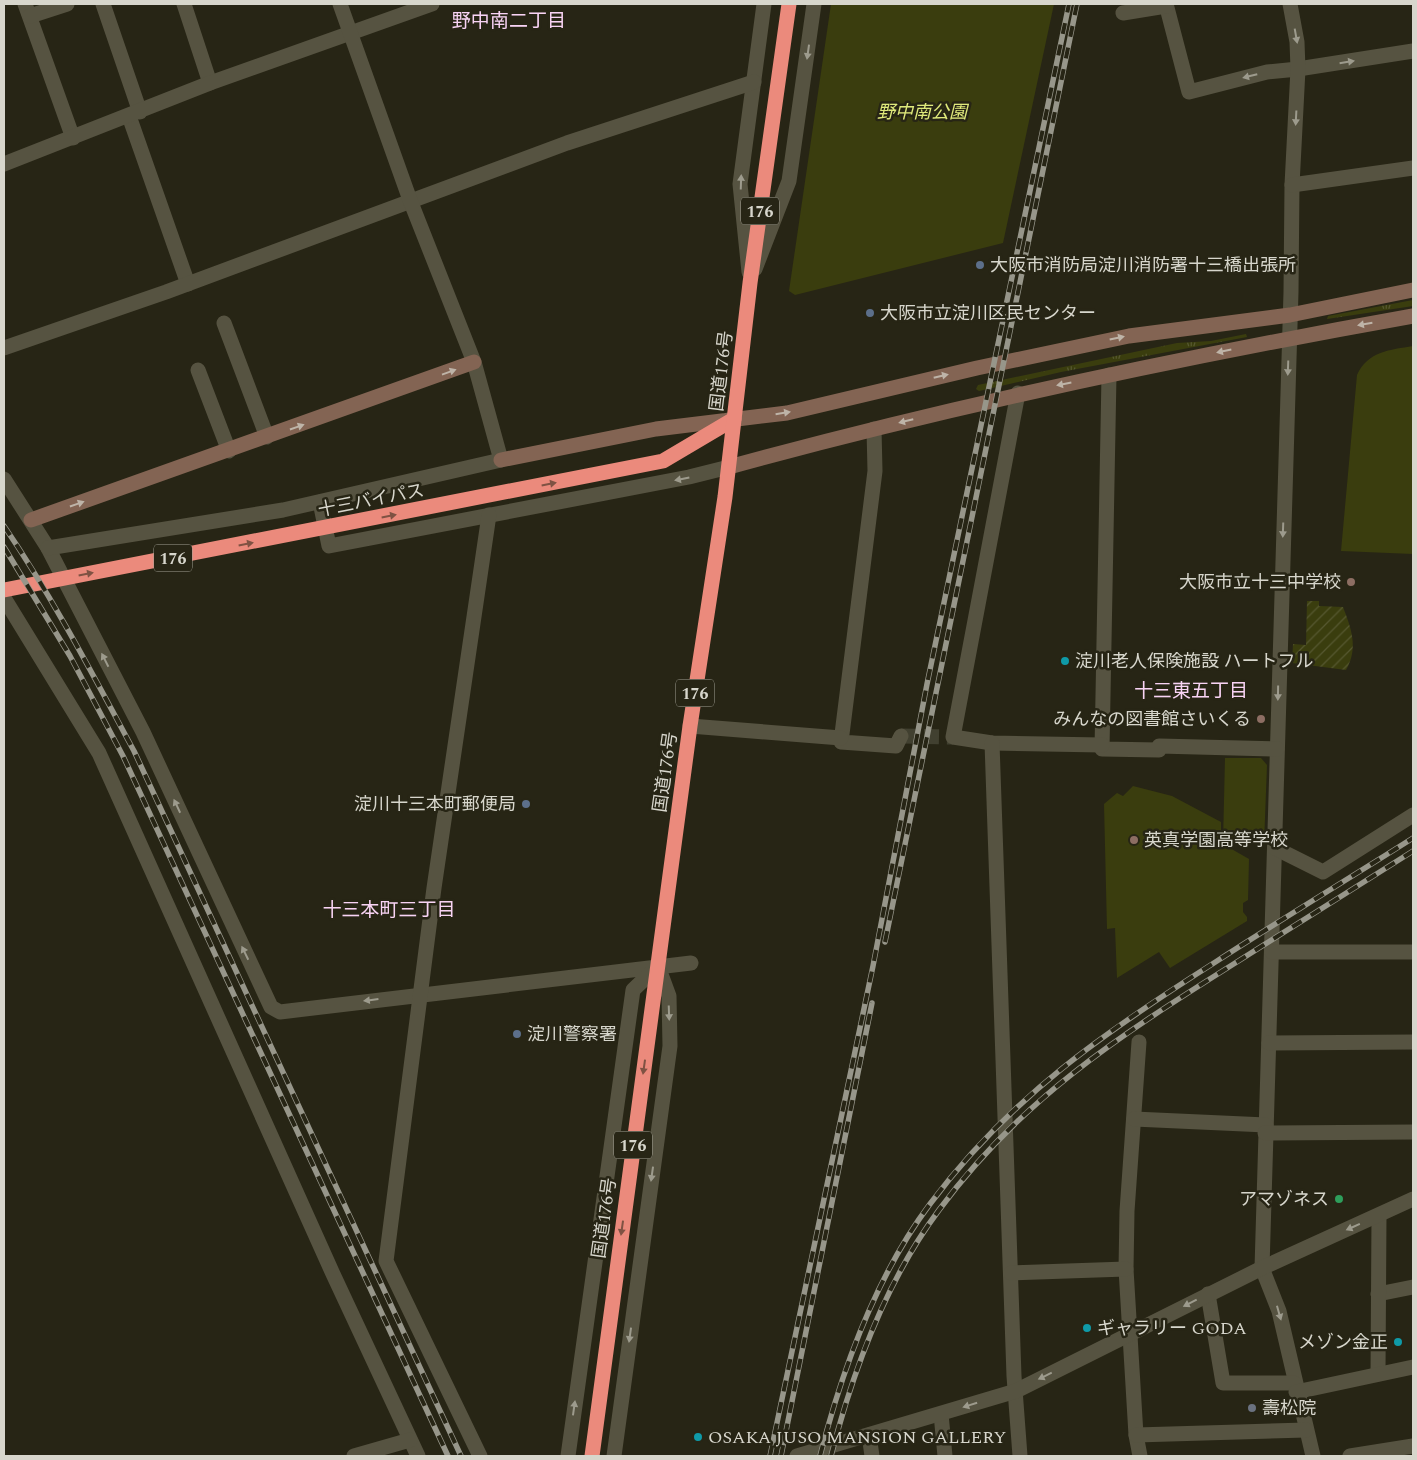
<svg xmlns="http://www.w3.org/2000/svg" width="1417" height="1460" font-family="Spectral,'Noto Sans JP',serif">
	<style>
		.grass { fill: url(#grass-tufts) }
		.park { fill: #3a3d0e }
		.garden { fill: url(#garden-furrows) }
		.lines { fill: none; stroke-linecap: round; stroke-linejoin: round }
		.street-tunnel { stroke: #414030; stroke-width: 15; stroke-dasharray: 15 8; stroke-linecap: butt }
		.street { stroke: #565341; stroke-width: 15 }
		.secondary { stroke: #836453; stroke-width: 15 }
		.highway { stroke: #eb8a7c; stroke-width: 15 }
		.rail-casing { stroke: #97968a; stroke-width: 5.5 }
		.rail { stroke: #272515; stroke-width: 4; stroke-dasharray: 11; stroke-linecap: butt }
		.oneway { fill: #9d9b8d }
		.oneway2 { fill: #beb4a8 }
		.oneway3 { fill: #7f5243 }
		.service-dot { fill: #5c6f8a; stroke: #272515; stroke-width: 2 }
		.education-dot { fill: #8d6e63; stroke: #272515; stroke-width: 2 }
		.culture-dot { fill: #0f9aa8; stroke: #272515; stroke-width: 2 }
		.leisure-dot { fill: #2e9e5b; stroke: #272515; stroke-width: 2 }
		.worship-dot { fill: #6b7280; stroke: #272515; stroke-width: 2 }
		.labels { text-anchor: middle; stroke-width: 5; stroke-linejoin: round; paint-order: stroke }
		.shield { fill: #272515; stroke: #a2a195; stroke-width: 1 }
		.shield-label { font-size: 16px; font-weight: bold; fill: #d7d6cc }
		.park-label { font-size: 18px; font-style: italic; fill: #dfe97b; stroke: #272515 }
		.poi-label { font-size: 18px; fill: #d7d6cc; stroke: #272515; text-anchor: start }
		.street-label { font-size: 18px; fill: #d7d6cc; stroke: #272515 }
		.neighbourhood-label { font-size: 19px; fill: #f8d3f4; stroke: #272515 }
	</style>
	<defs>
		<pattern id="grass-tufts" width="24" height="20" patternUnits="userSpaceOnUse" patternTransform="scale(1.25)"><rect width="24" height="20" fill="#3a3d0e"/><path d="M3 7l-1-3M5 7V3M7 7l1-3M15 17l-1-3M17 17v-4M19 17l1-3" fill="none" stroke="#565830"/></pattern>
		<pattern id="garden-furrows" width="10" height="10" patternUnits="userSpaceOnUse" patternTransform="scale(1.25)"><rect width="10" height="10" fill="#3a3d0e"/><path d="M-1 1l2-2M0 10L10 0M9 11l2-2" fill="none" stroke="#565830"/></pattern>
	</defs>
	<rect width="100%" height="100%" fill="#272515"/>
	<g class="grass">
		<path d="M1413,300V306L1327,319L1328,316Z"/>
		<path d="M1246,334L1247,337L1061,372L979,391L976,389L978,385L1177,343L1211,341Z"/>
	</g>
	<g class="park">
		<path d="M831,4H1054L1003,243L795,295L789,291Z"/>
		<path d="M1413,346V554L1341,551L1357,375C1368,351 1390,350 1413,346Z"/>
		<path d="M1225,758H1261L1267,765L1264,844L1223,843Z"/>
		<path d="M1133,786L1172,796L1221,822V843L1249,859L1248,900L1243,903V912L1247,917V921L1170,968L1159,952L1117,978L1115,928L1107,929L1104,804L1117,793L1123,796Z"/>
	</g>
	<path class="garden" d="M1307,601H1319V606L1343,607C1351,628 1359,648 1346,670L1292,663L1293,644L1306,645Z"/>
	<g class="lines">
		<path class="street-tunnel" d="M901,736L953,737"/>
		<g class="street">
			<path d="M25,4L73,138"/>
			<path d="M103,4L140,112"/>
			<path d="M184,4L210,83"/>
			<path d="M1166,4L1189,92L1267,72L1298,69L1413,51"/>
			<path d="M1290,4L1297,42L1298,69L1292,185L1291,292L1262,1268L1279,1311L1313,1456"/>
			<path d="M1123,13L1166,6"/>
			<path d="M30,16L67,4"/>
			<path d="M129,116L188,284"/>
			<path d="M4,164L210,83L432,4"/>
			<path d="M1292,185L1413,168"/>
			<path d="M755,269L789,181L814,4"/>
			<path d="M749,272L740,184L764,4"/>
			<path d="M224,323L267,437"/>
			<path d="M4,348L166,292L567,143L754,82"/>
			<path d="M198,370L229,451"/>
			<path d="M1109,375L1102,749L1159,750V746L1277,749"/>
			<path d="M1018,393L953,737L992,743L1102,745"/>
			<path d="M874,429L875,471L841,742L896,746L901,736"/>
			<path d="M4,479L48,548L143,732L271,1007L280,1012L691,963"/>
			<path d="M320,502L329,546L689,477L729,467"/>
			<path d="M48,548L283,510L501,460L474,362L410,200L340,4"/>
			<path d="M4,598L99,753L333,1274L418,1456"/>
			<path d="M690,726L841,738"/>
			<path d="M992,743L1014,1376L1020,1456"/>
			<path d="M1275,848L1323,872L1413,815"/>
			<path d="M1272,952H1413"/>
			<path d="M1139,1042L1127,1211L1126,1269L1136,1435L1140,1456"/>
			<path d="M1269,1043L1413,1042"/>
			<path d="M1134,1119L1266,1125"/>
			<path d="M1265,1133L1413,1132"/>
			<path d="M1011,1273L1126,1269"/>
			<path d="M1208,1294L1223,1383H1294"/>
			<path d="M1378,1294L1413,1287"/>
			<path d="M1378,1374L1379,1216"/>
			<path d="M1296,1392L1413,1367"/>
			<path d="M941,1414L945,1456"/>
			<path d="M869,1435L872,1456"/>
			<path d="M1136,1435L1306,1430"/>
			<path d="M354,1456L410,1440"/>
			<path d="M480,1456L386,1261L434,888L489,515"/>
			<path d="M568,1456L633,990L658,966L669,996L670,1046L614,1456"/>
			<path d="M797,1456L1016,1391L1262,1268L1413,1199"/>
			<path d="M1350,1456L1413,1446"/>
		</g>
		<g class="secondary">
			<path d="M501,460L656,429L787,413L977,368L1129,336L1290,315L1413,290"/>
			<path d="M729,467C954,405 1183,357 1413,316"/>
			<path d="M31,520L474,362"/>
		</g>
		<g class="highway">
			<path d="M4,590L663,461L734,419"/>
			<path d="M592,1456L690,726L725,497L750,283L789,4"/>
		</g>
		<g class="rail-casing">
			<g id="rail">
				<path d="M4,526C53,598 93,675 134,751L461,1456"/>
				<path d="M4,547L70,656L123,756L448,1456"/>
				<path d="M885,942L1077,4"/>
				<path d="M770,1456L873,966L927,684L1069,4"/>
				<path d="M781,1456L872,1003"/>
				<path d="M820,1456C842,1370 876,1276 930,1204C1011,1096 1105,1032 1217,961C1282,919 1348,879 1413,838"/>
				<path d="M831,1456C853,1370 886,1281 939,1210C1020,1100 1119,1036 1232,965C1292,927 1353,889 1413,851"/>
			</g>
		</g>
		<use href="#rail" class="rail"/>
	</g>
	<defs><path id="oneway-solid" d="M-6-.8H1V-3.2L6.5 0L1 3.2V.8H-6Z" transform="scale(1.25)"/></defs>
	<g class="oneway">
		<use href="#oneway-solid" transform="translate(1296 36) rotate(80)"/>
		<use href="#oneway-solid" transform="translate(808 52) rotate(98)"/>
		<use href="#oneway-solid" transform="translate(1347 62) rotate(-9)"/>
		<use href="#oneway-solid" transform="translate(1250 76) rotate(166)"/>
		<use href="#oneway-solid" transform="translate(1296 118) rotate(93)"/>
		<use href="#oneway-solid" transform="translate(741 182) rotate(-88)"/>
		<use href="#oneway-solid" transform="translate(1288 368) rotate(92)"/>
		<use href="#oneway-solid" transform="translate(682 479) rotate(169)"/>
		<use href="#oneway-solid" transform="translate(1283 530) rotate(92)"/>
		<use href="#oneway-solid" transform="translate(105 660) rotate(-117)"/>
		<use href="#oneway-solid" transform="translate(1278 693) rotate(91)"/>
		<use href="#oneway-solid" transform="translate(177 806) rotate(-115)"/>
		<use href="#oneway-solid" transform="translate(245 953) rotate(-116)"/>
		<use href="#oneway-solid" transform="translate(371 1000) rotate(173)"/>
		<use href="#oneway-solid" transform="translate(669 1013) rotate(88)"/>
		<use href="#oneway-solid" transform="translate(652 1174) rotate(98)"/>
		<use href="#oneway-solid" transform="translate(1353 1227) rotate(156)"/>
		<use href="#oneway-solid" transform="translate(1190 1303) rotate(153)"/>
		<use href="#oneway-solid" transform="translate(1279 1313) rotate(74)"/>
		<use href="#oneway-solid" transform="translate(630 1335) rotate(98)"/>
		<use href="#oneway-solid" transform="translate(1045 1376) rotate(154)"/>
		<use href="#oneway-solid" transform="translate(970 1405) rotate(162)"/>
		<use href="#oneway-solid" transform="translate(574 1408) rotate(-82)"/>
	</g>
	<g class="oneway2">
		<use href="#oneway-solid" transform="translate(1365 324) rotate(170)"/>
		<use href="#oneway-solid" transform="translate(1117 338) rotate(-12)"/>
		<use href="#oneway-solid" transform="translate(1224 351) rotate(168)"/>
		<use href="#oneway-solid" transform="translate(449 372) rotate(-20)"/>
		<use href="#oneway-solid" transform="translate(941 376) rotate(-13)"/>
		<use href="#oneway-solid" transform="translate(1064 384) rotate(169)"/>
		<use href="#oneway-solid" transform="translate(783 413) rotate(-9)"/>
		<use href="#oneway-solid" transform="translate(906 421) rotate(166)"/>
		<use href="#oneway-solid" transform="translate(297 427) rotate(-19)"/>
		<use href="#oneway-solid" transform="translate(77 504) rotate(-19)"/>
	</g>
	<g class="oneway3">
		<use href="#oneway-solid" transform="translate(549 484) rotate(-11)"/>
		<use href="#oneway-solid" transform="translate(389 516) rotate(-11)"/>
		<use href="#oneway-solid" transform="translate(246 544) rotate(-11)"/>
		<use href="#oneway-solid" transform="translate(86 574) rotate(-11)"/>
		<use href="#oneway-solid" transform="translate(644 1067) rotate(98)"/>
		<use href="#oneway-solid" transform="translate(622 1228) rotate(98)"/>
	</g>
	<g class="service-dot">
		<circle cx="980" cy="265" r="5"/>
		<circle cx="870" cy="313" r="5"/>
		<circle cx="526" cy="804" r="5"/>
		<circle cx="517" cy="1034" r="5"/>
	</g>
	<g class="education-dot">
		<circle cx="1351" cy="582" r="5"/>
		<circle cx="1261" cy="719" r="5"/>
		<circle cx="1134" cy="840" r="5"/>
	</g>
	<g class="culture-dot">
		<circle cx="1065" cy="661" r="5"/>
		<circle cx="1087" cy="1328" r="5"/>
		<circle cx="1398" cy="1342" r="5"/>
		<circle cx="698" cy="1437" r="5"/>
	</g>
	<circle class="leisure-dot" cx="1339" cy="1199" r="5"/>
	<circle class="worship-dot" cx="1252" cy="1408" r="5"/>
	<g class="labels">
		<g class="shield">
			<rect x="741" y="197.5" width="38" height="27" rx="4"/>
			<rect x="154" y="544.5" width="38" height="27" rx="4"/>
			<rect x="676" y="679.5" width="38" height="27" rx="4"/>
			<rect x="614" y="1131.5" width="38" height="27" rx="4"/>
		</g>
		<g class="shield-label">
			<text x="760" y="217">176</text>
			<text x="173" y="564">176</text>
			<text x="695" y="699">176</text>
			<text x="633" y="1151">176</text>
		</g>
		<g class="park-label">
			<text x="922" y="118">野中南公園</text>
		</g>
		<g class="poi-label">
			<text x="990" y="271">大阪市消防局淀川消防署十三橋出張所</text>
			<text x="880" y="319">大阪市立淀川区民センター</text>
			<text x="1341" y="588" text-anchor="end">大阪市立十三中学校</text>
			<text x="1075" y="667">淀川老人保険施設 ハートフル</text>
			<text x="1251" y="725" text-anchor="end">みんなの図書館さいくる</text>
			<text x="516" y="810" text-anchor="end">淀川十三本町郵便局</text>
			<text x="1144" y="846">英真学園高等学校</text>
			<text x="527" y="1040">淀川警察署</text>
			<text x="1329" y="1205" text-anchor="end">アマゾネス</text>
			<text x="1097" y="1334">ギャラリー GODA</text>
			<text x="1388" y="1348" text-anchor="end">メゾン金正</text>
			<text x="1262" y="1414">壽松院</text>
			<text x="708" y="1443">OSAKA JUSO MANSION GALLERY</text>
		</g>
		<g class="street-label">
			<text transform="translate(721 371) rotate(-83)" y="6">国道176号</text>
			<text transform="translate(371 500) rotate(-11)" y="6">十三バイパス</text>
			<text transform="translate(665 772) rotate(-82)" y="6">国道176号</text>
			<text transform="translate(604 1218) rotate(-82)" y="6">国道176号</text>
		</g>
		<g class="neighbourhood-label">
			<text x="509" y="27">野中南二丁目</text>
			<text x="1191" y="697">十三東五丁目</text>
			<text x="389" y="916">十三本町三丁目</text>
		</g>
	</g>
	<rect width="1417" height="1460" fill="none" stroke="#d7d6cc" stroke-width="10"/>
</svg>
